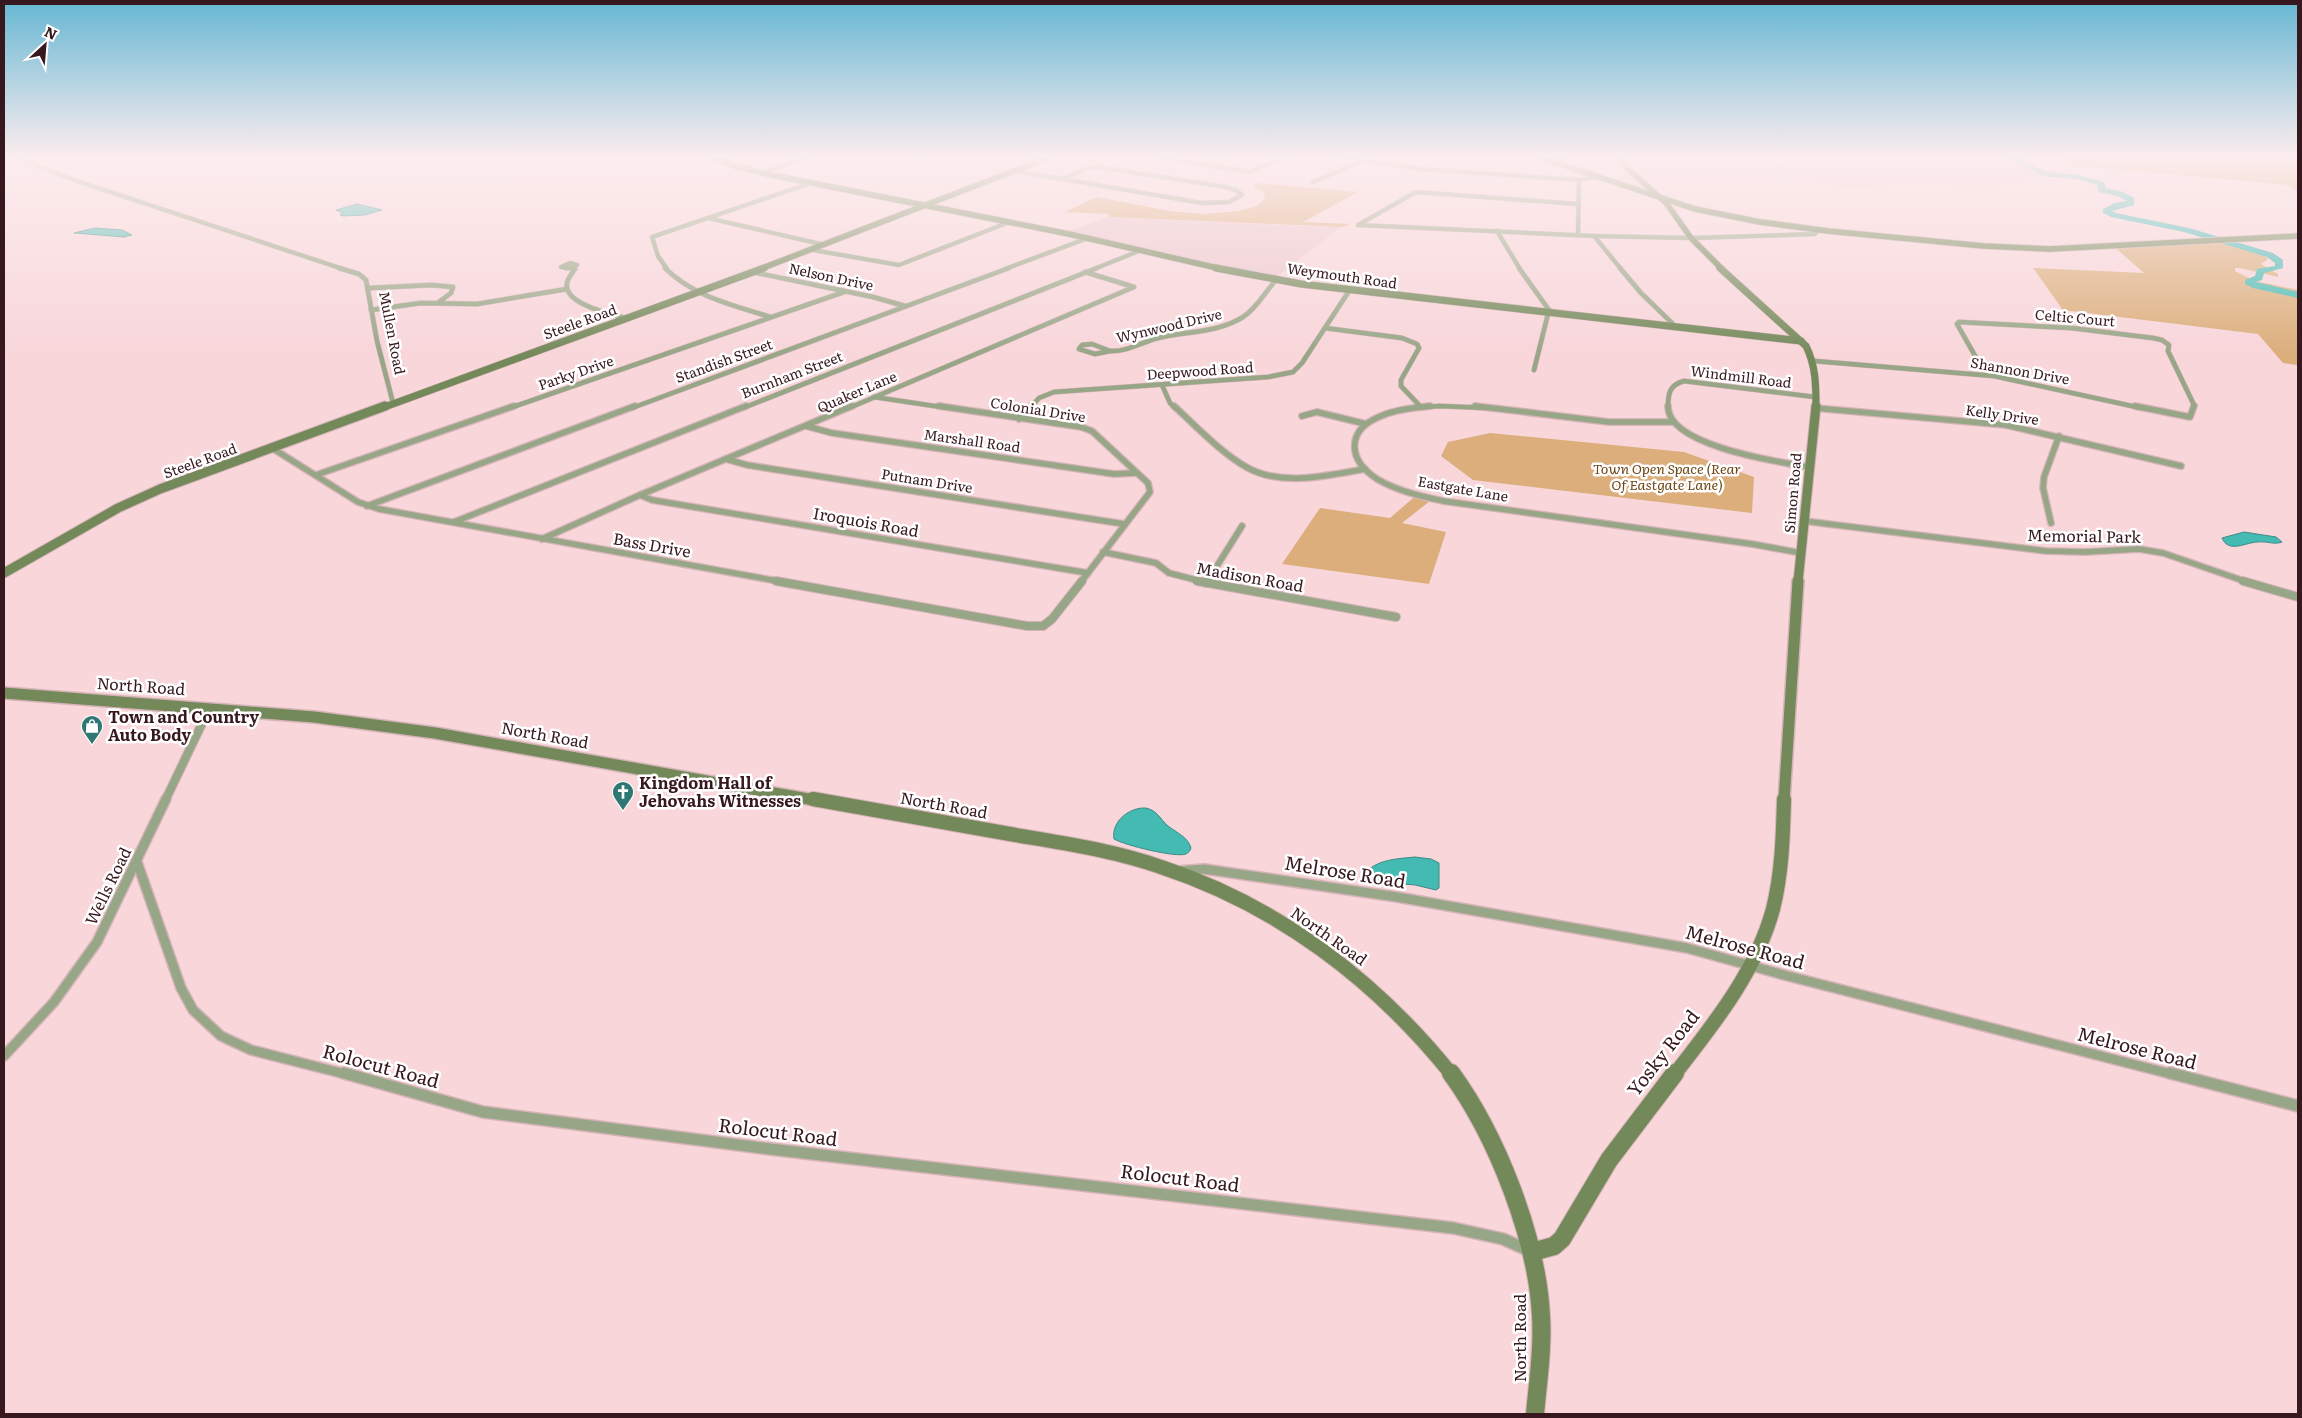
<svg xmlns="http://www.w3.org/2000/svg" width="2302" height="1418" font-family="Literata,serif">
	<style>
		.built { fill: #ebc6cc }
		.green { fill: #dbae7b }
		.water { fill: #43bbb3; stroke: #3f8a86 }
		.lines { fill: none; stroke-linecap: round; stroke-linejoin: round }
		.river { fill: #43bbb3; fill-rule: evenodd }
		.street-far5-casing { stroke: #d5b4b8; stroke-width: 5 }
		.street-far4-casing { stroke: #d5b4b8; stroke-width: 5.5 }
		.street-far3-casing { stroke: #d5b4b8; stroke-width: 8 }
		.street-far2-casing { stroke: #d5b4b8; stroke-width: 10 }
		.street-far1-casing { stroke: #d5b4b8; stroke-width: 12 }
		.street-casing { stroke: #d5b4b8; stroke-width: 14 }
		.secondary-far5-casing { stroke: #d5b4b8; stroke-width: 7 }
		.secondary-far4-casing { stroke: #d5b4b8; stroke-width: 8 }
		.secondary-far3-casing { stroke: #d5b4b8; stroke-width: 11 }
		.secondary-far2-casing { stroke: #d5b4b8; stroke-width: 14 }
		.secondary-far1-casing { stroke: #d5b4b8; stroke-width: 16 }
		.secondary-casing { stroke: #d5b4b8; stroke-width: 20 }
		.street-far5 { stroke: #97a686; stroke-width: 4 }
		.street-far4 { stroke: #97a686; stroke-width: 4.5 }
		.street-far3 { stroke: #97a686; stroke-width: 5.5 }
		.street-far2 { stroke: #97a686; stroke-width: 8 }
		.street-far1 { stroke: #97a686; stroke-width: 9 }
		.street { stroke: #97a686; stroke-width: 11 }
		.secondary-far5 { stroke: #74895a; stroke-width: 5.5 }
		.secondary-far4 { stroke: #74895a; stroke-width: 7 }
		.secondary-far3 { stroke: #74895a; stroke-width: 9 }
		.secondary-far2 { stroke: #74895a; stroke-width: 11 }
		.secondary-far1 { stroke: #74895a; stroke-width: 14 }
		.secondary { stroke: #74895a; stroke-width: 18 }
		.labels { text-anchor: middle; stroke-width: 5; stroke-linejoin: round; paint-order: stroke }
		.far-street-label { font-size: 14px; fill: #37181e; stroke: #fff }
		.far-park-label { font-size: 14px; font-style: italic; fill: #6e4817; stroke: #fff }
		.street-label { font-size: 16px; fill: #37181e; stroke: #fff }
		.poi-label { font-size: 16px; font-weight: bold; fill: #37181e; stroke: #fff; text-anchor: start }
		.near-street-label { font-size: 19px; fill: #37181e; stroke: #fff }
	</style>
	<rect width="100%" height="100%" fill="#f8d6da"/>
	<g class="built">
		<path d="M1626,157H2011L2037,168L2053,171L2040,177L1990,186L1906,182L1849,189L1787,173L1642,174Z"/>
		<path d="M1109,217L1278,225L1341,227L1274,278L1223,268L1069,231Z"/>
	</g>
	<g class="green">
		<path d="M2062,157H2298V192L2288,185L2067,165Z"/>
		<path d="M1256,183L1358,192L1303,222L1350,224L1344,227L1109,217V214L1065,212L1097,197L1170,211L1204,214L1239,211L1257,206L1265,199L1264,192L1253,186Z"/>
		<path d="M2232,241C2245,244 2258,251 2268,259L2261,264L2278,274V277L2240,268H2235V271L2255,281L2298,290V365L2283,363L2258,334L2063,310L2033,268L2144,273L2111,244Z"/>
		<path d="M1490,433L1684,452L1754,477L1752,513L1473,480L1441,456L1448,442Z"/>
		<path d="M1419,493L1435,497L1402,523L1446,532L1429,584L1282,564L1320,508L1390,518Z"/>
	</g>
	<g class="water">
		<path d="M357,204L382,210L365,215L343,216L340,215L343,213L336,210Z"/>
		<path d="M95,228L122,230L132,235L124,237L74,233Z"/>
		<path d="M2244,532L2276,537L2282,542C2274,545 2267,541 2258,542C2246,542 2229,554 2222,538Z"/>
		<path d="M1146,808C1158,811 1160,819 1168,826C1177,833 1188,837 1191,848C1190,851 1189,852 1186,854C1176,858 1124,845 1114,839C1111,821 1130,807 1146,808Z"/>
		<path d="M1415,857L1431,859L1439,863V888L1436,890L1415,885L1361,880C1371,859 1396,859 1415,857Z"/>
	</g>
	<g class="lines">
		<path class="river" d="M2007,157H2017L2047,172L2078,175L2104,182L2106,188L2123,192L2134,198V205L2112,211L2116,213L2189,228L2273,253L2283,260V268L2264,273L2262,280L2256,282L2298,292V298L2253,288L2245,284V280L2255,276L2257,269L2275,266V263L2267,257L2184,232L2111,217L2103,213V209L2115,203L2127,201L2117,196L2099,192L2097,185L2077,179L2042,176Z"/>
		<g class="street-far5-casing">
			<g id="street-far5">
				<path d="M15,157L77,181L343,269"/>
				<path d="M915,157L920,158"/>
				<path d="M1026,157L1043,160"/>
				<path d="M1157,157L1249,172L1286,157"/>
				<path d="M1341,157L1420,169L1579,180"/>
				<path d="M720,161L734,157"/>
				<path d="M1550,161L1570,157"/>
				<path d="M1203,164L1220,157"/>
				<path d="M1098,167L1226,187L1236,190L1242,195L1229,202L1202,203L1062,179L1086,169Z"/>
				<path d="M1015,171L1062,179"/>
				<path d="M761,173L808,157"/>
				<path d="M1313,182L1362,161"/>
				<path d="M708,218L825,245"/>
				<path d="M1358,225L1594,236L1691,238L1815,234L1818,230"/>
				<path d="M1358,225L1416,192L1578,204"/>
				<path d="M1497,231L1520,269"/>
				<path d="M1578,235L1579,180L1596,177"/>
				<path d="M1594,236L1621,269"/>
				<path d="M813,250L899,265L1007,223"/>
				<path d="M570,263L577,265L571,268L561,267Z"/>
				<path d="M573,267L575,269"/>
				<path d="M667,269L658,256L652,237L811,183"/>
				<path d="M1005,269L1088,238"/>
				<path d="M1094,269L1139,251"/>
			</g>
		</g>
		<g class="street-far4-casing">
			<g id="street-far4">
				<path d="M339,268L359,274L366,280L377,341L393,403"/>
				<path d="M566,268H572"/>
				<path d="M574,268L575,269C572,273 568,278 567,283C563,304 611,314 625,318"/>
				<path d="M665,268C694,297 733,305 770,317"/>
				<path d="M1519,268L1549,310L1534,370"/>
				<path d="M1620,268L1641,293L1672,323L1673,327"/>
				<path d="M752,272L873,297L905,306"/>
				<path d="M369,288L432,285L453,287L451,293L439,302"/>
				<path d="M371,310L421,303L477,304L567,289"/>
				<path d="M1325,328L1402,338L1417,344L1419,348L1401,380V386L1420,406"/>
				<path d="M1092,344L1110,351L1095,354L1079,349L1082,345Z"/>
				<path d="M1110,351C1127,352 1142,342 1158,338C1186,331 1218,333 1243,317C1257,308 1265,292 1276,280"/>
				<path d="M1814,361L1994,376L2141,408"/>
				<path d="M1986,375L1957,324L1959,322L2071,328L2153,338L2162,340L2169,345L2168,351L2194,405L2193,408"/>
				<path d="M1162,385L1170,403L1175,408"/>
				<path d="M874,397L948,408"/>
				<path d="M510,408L844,292"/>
				<path d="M632,408L1009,268"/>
				<path d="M743,408L1097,268"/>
				<path d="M849,408L1134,287L1085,272"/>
				<path d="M1030,408L1039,398L1054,392L1268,377L1293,372L1302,363L1349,291"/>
				<path d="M1416,408L1439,406L1489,408"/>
				<path d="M1668,408C1668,394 1669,385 1684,381L1815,397"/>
			</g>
		</g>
		<g class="street-far3-casing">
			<g id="street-far3">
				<path d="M939,406L1081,427L1092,431L1148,483L1150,492L1081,582"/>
				<path d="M1174,406C1197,427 1221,453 1248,468C1283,487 1329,475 1365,469"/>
				<path d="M1430,406C1414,408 1397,409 1381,416C1346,430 1347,459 1377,479C1397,491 1421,496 1443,501L1752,544L1801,553"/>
				<path d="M1475,406L1609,422H1672"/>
				<path d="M1668,406C1667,446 1779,462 1809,467"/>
				<path d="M2135,406L2190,417L2194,406"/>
				<path d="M1815,408L2006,425L2181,466"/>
				<path d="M1302,416L1317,412L1366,424"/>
				<path d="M1019,419L1031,406"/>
				<path d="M806,426L832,433L1114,474L1136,473"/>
				<path d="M272,448L358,502L379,509L783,582"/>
				<path d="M726,459L747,465L1124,524"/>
				<path d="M316,475L514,406"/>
				<path d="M640,495L652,500L1088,573"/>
				<path d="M367,506L635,406"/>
				<path d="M1804,521L2046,551L2085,552L2139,549L2163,553L2247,582"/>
				<path d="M454,522L746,406"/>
				<path d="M2051,523L2043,488L2044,477L2059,436"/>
				<path d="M542,539L640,495L852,406"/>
				<path d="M1103,552L1156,563L1169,573L1204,582"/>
				<path d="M1207,582L1242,526"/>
			</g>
		</g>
		<g class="street-far2-casing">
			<g id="street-far2">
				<path d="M776,581L1027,626H1043L1052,619L1082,581"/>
				<path d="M1197,581L1396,617"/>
				<path d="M2243,581L2298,597"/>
				<path d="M1206,583L1207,581"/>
				<path d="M165,801L209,709"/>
			</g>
		</g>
		<g class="street-far1-casing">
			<g id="street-far1">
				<path d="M137,862L181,988L193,1010L221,1036L251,1050L349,1075"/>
				<path d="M1178,871L1204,869L1397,897L1687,948L1784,975L2175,1075"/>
				<path d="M4,1056L54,1002L97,942L166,799"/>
			</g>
		</g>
		<g class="street-casing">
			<g id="street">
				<path d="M344,1073L483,1112L770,1149L1453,1228L1503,1239L1530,1251"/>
				<path d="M2170,1073L2298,1106"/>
			</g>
		</g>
		<g class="secondary-far5-casing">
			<g id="secondary-far5">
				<path d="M711,157L734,166L772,175L1069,234L1222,269"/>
				<path d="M1539,157L1695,209L1760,222L1828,231L1984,246L2050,249L2298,236"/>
				<path d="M1620,157L1627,168L1667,204L1691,238L1722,269"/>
				<path d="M760,269L1050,157"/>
			</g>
		</g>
		<g class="secondary-far4-casing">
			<g id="secondary-far4">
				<path d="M1216,268L1301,284L1801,341"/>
				<path d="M1720,268L1806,346C1816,366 1816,386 1816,408"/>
				<path d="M382,408L764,268"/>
			</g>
		</g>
		<g class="secondary-far3-casing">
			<g id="secondary-far3">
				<path d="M4,573L118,508L160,489L385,406"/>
				<path d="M1798,582L1816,406"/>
			</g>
		</g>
		<g class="secondary-far2-casing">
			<g id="secondary-far2">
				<path d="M4,693L314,717L435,733L820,801"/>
				<path d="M1784,801L1798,581"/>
			</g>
		</g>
		<g class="secondary-far1-casing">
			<g id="secondary-far1">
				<path d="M813,799C879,811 945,822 1010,834C1061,843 1113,850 1161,867C1277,905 1376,980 1452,1075"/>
				<path d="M1674,1075C1713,1025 1756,972 1773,909C1782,873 1783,836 1784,799"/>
			</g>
		</g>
		<g class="secondary-casing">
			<g id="secondary">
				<path d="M1451,1073C1497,1136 1537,1238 1541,1316C1543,1349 1538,1381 1535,1414"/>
				<path d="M1532,1252L1554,1246L1562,1239L1609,1160L1675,1073"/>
			</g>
		</g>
		<use href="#street-far5" class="street-far5"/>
		<use href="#street-far4" class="street-far4"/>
		<use href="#street-far3" class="street-far3"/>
		<use href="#street-far2" class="street-far2"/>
		<use href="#street-far1" class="street-far1"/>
		<use href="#street" class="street"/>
		<use href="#secondary-far5" class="secondary-far5"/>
		<use href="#secondary-far4" class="secondary-far4"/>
		<use href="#secondary-far3" class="secondary-far3"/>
		<use href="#secondary-far2" class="secondary-far2"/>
		<use href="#secondary-far1" class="secondary-far1"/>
		<use href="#secondary" class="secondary"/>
	</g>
	<linearGradient id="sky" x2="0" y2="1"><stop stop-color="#66b7d3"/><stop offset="0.44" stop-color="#fcedee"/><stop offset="1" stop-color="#fcedee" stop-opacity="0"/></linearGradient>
	<rect width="2302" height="356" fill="url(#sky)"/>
	<defs>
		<g id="shop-pin" transform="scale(1.125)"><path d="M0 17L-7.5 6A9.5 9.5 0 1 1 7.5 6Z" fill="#2f7772" stroke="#fff"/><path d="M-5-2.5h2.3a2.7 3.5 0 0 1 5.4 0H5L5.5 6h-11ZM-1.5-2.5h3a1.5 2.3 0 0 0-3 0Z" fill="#fff"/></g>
		<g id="church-pin" transform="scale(1.125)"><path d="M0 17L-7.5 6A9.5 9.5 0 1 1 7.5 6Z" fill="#2f7772" stroke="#fff"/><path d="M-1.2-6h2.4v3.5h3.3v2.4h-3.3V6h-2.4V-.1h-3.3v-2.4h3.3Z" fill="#fff"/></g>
	</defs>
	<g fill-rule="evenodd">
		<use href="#shop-pin" x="92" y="726"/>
		<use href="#church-pin" x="623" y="792"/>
	</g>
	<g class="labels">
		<g class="far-street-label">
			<text transform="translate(1342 276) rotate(8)" y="5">Weymouth Road</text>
			<text transform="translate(831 277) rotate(12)" y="5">Nelson Drive</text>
			<text transform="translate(2075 318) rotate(5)" y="5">Celtic Court</text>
			<text transform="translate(580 322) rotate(-20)" y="5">Steele Road</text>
			<text transform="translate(1169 326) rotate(-13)" y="5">Wynwood Drive</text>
			<text transform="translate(392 333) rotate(79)" y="5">Mullen Road</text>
			<text transform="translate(724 361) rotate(-20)" y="5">Standish Street</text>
			<text transform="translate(1200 371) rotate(-4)" y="5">Deepwood Road</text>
			<text transform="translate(2020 371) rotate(10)" y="5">Shannon Drive</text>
			<text transform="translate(576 373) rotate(-19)" y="5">Parky Drive</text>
			<text transform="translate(792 375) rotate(-21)" y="5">Burnham Street</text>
			<text transform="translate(1741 377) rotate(7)" y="5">Windmill Road</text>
			<text transform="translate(857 392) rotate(-23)" y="5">Quaker Lane</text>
			<text transform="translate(1038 410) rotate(9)" y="5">Colonial Drive</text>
			<text transform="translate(2002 415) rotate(8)" y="5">Kelly Drive</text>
			<text transform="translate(972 441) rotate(8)" y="5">Marshall Road</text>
			<text transform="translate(200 461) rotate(-20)" y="5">Steele Road</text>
			<text transform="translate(927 481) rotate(9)" y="5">Putnam Drive</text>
			<text transform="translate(1463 489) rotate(10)" y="5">Eastgate Lane</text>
			<text transform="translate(1793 493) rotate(-85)" y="5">Simon Road</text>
		</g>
		<g class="far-park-label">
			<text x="1667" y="474">Town Open Space (Rear<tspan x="1667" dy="16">Of Eastgate Lane)</tspan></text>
		</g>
		<g class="street-label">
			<text transform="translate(866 522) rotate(10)" y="6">Iroquois Road</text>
			<text transform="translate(2084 536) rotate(1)" y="6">Memorial Park</text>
			<text transform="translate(652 545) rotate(10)" y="6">Bass Drive</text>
			<text transform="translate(1250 577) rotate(10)" y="6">Madison Road</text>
			<text transform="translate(141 686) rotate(4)" y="6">North Road</text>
			<text transform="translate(545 735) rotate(10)" y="6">North Road</text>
			<text transform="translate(944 805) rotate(10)" y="6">North Road</text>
			<text transform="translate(108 886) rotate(-64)" y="6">Wells Road</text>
			<text transform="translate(1329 936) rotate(35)" y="6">North Road</text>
			<text transform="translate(1520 1338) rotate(-90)" y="6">North Road</text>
		</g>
		<g class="poi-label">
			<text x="108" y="723">Town and Country<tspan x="108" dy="18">Auto Body</tspan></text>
			<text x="639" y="789">Kingdom Hall of<tspan x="639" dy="18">Jehovahs Witnesses</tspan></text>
		</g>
		<g class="near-street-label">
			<text transform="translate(1345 872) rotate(9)" y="7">Melrose Road</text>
			<text transform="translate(1745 947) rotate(15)" y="7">Melrose Road</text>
			<text transform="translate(2137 1048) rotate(14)" y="7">Melrose Road</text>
			<text transform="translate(1663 1053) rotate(-52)" y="7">Yosky Road</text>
			<text transform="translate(381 1066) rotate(15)" y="7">Rolocut Road</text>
			<text transform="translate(778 1132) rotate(7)" y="7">Rolocut Road</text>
			<text transform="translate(1180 1178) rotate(7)" y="7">Rolocut Road</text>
		</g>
	</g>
	<rect width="2302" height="1418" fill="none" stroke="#37181e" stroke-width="10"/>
	<g transform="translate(45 45) rotate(26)" stroke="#ffffff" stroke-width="4" paint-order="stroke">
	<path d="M0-4L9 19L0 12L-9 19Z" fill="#37181e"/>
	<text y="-8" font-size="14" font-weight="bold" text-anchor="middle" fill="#37181e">N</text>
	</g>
</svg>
